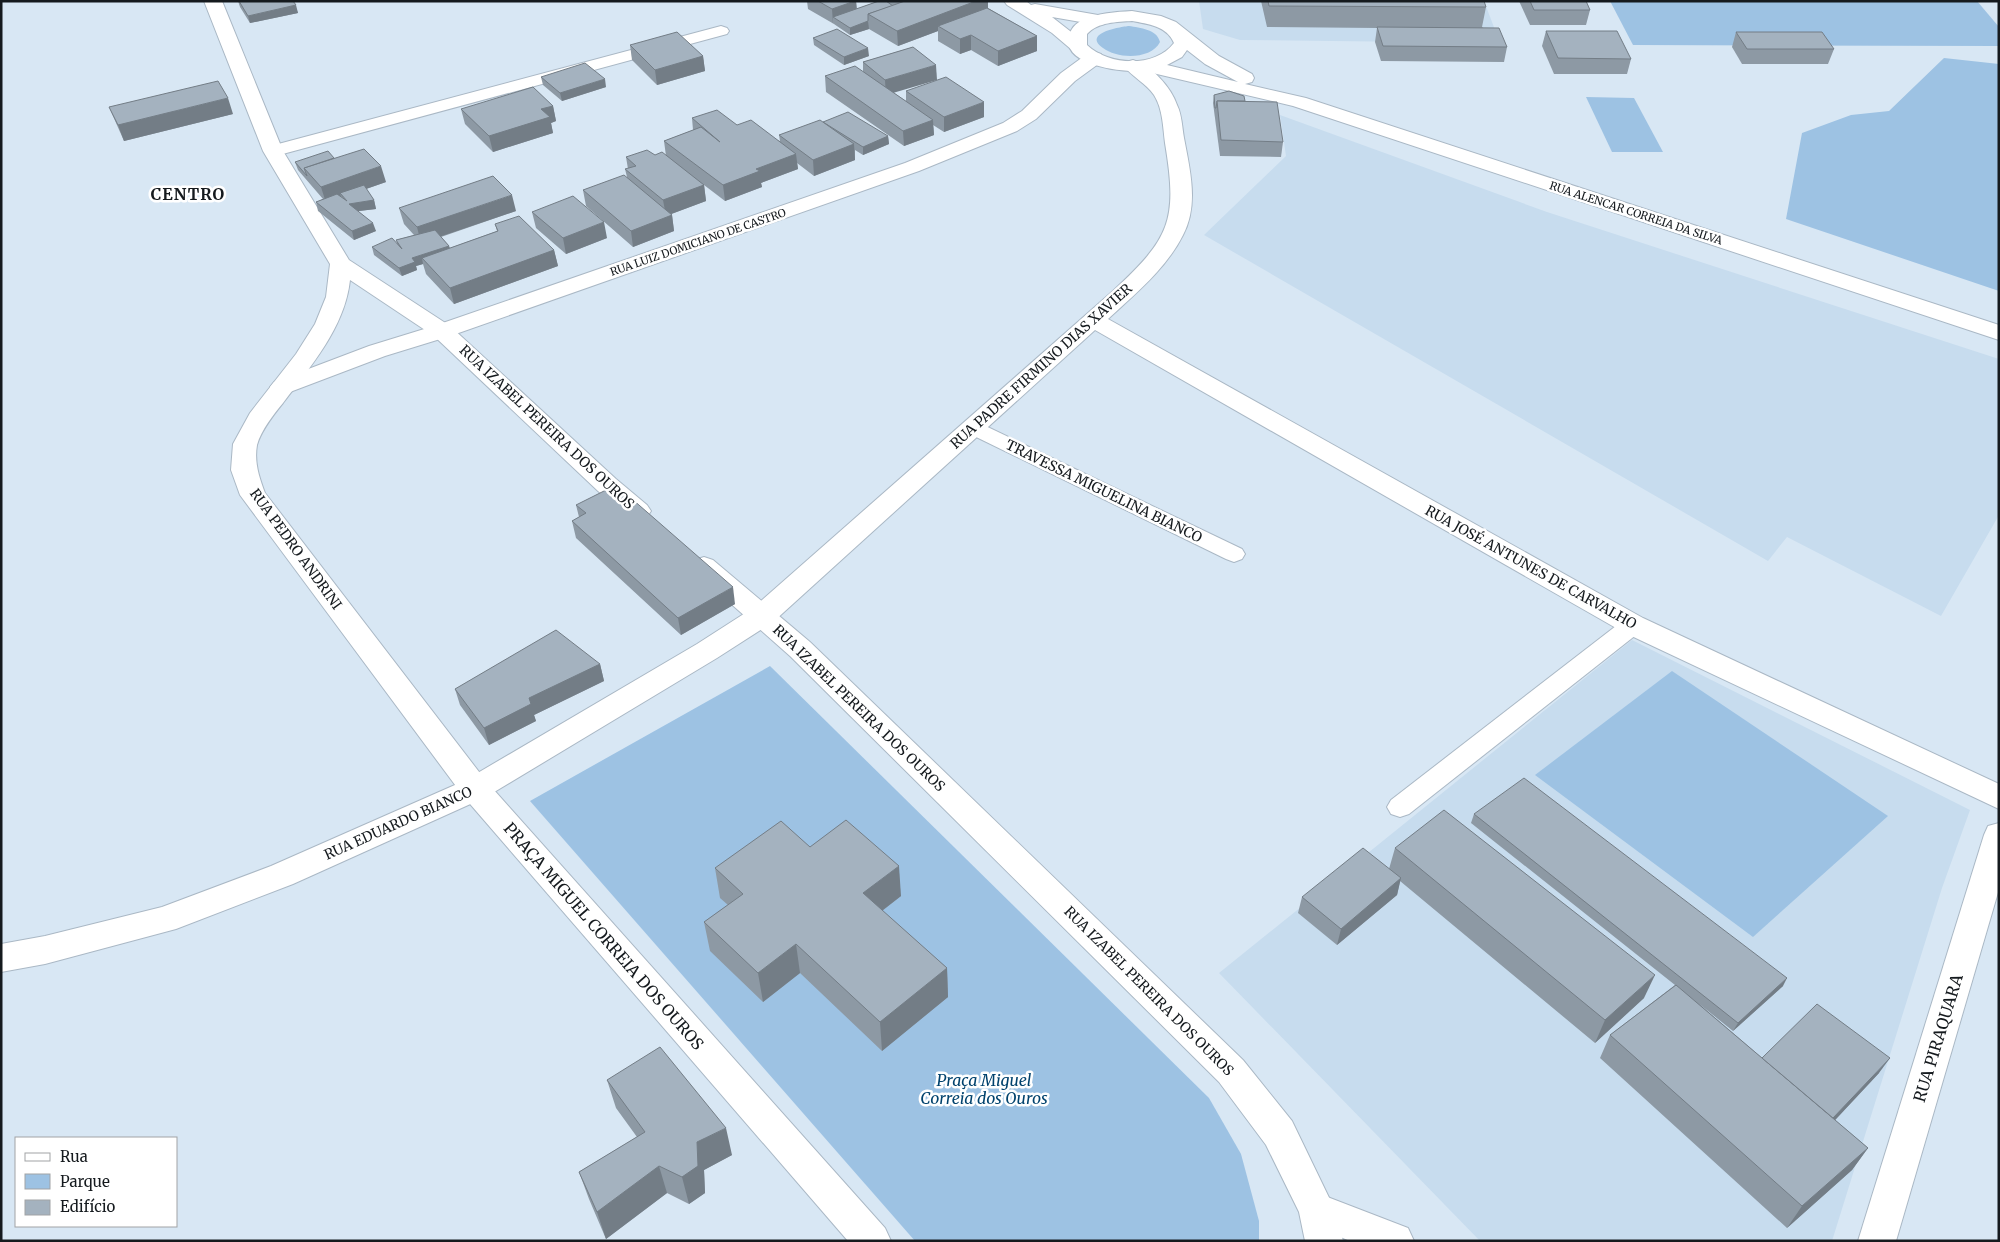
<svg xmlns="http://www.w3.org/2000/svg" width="2000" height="1242" font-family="Merriweather,serif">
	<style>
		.built { fill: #c7dcee }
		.green { fill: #9dc2e3 }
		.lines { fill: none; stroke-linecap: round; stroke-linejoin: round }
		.service-casing { stroke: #aab8c5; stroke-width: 2 }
		.minor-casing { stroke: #aab8c5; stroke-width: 2 }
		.tertiary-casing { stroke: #aab8c5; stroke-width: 2 }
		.secondary-casing { stroke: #aab8c5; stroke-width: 2 }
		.service { fill: #fff; fill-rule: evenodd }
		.minor { fill: #fff; fill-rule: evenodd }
		.tertiary { fill: #fff; fill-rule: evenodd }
		.secondary { fill: #fff; fill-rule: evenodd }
		.wall { fill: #8d99a4 }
		.shaded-wall { fill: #737d86 }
		.building { fill: #a4b2bf; stroke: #737d86 }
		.labels { text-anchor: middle; stroke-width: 5; stroke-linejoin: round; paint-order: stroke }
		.far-street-label { font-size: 11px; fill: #151a1e; stroke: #fff }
		.street-label { font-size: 14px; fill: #151a1e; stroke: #fff }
		.far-district-label { font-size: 16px; font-weight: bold; letter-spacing: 1px; fill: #151a1e; stroke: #fff }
		.near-street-label { font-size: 16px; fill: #151a1e; stroke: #fff }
		.near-park-label { font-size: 16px; font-style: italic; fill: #00426d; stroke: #fff }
	</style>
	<rect width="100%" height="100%" fill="#d8e7f4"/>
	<g class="built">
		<path d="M1199,1H1484L1500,43L1240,40L1203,29Z"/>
		<path d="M1280,115L1547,212L1999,359V515L1941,616L1787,537L1768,561L1204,235L1286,156Z"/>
		<path d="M1632,640L1970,810L1942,888L1832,1241H1480L1219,973Z"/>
	</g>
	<g class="green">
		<path d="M1610,1H1977L1999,27V46L1633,45Z"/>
		<path d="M1129,26C1140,28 1157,29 1160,42C1151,60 1117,59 1103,48C1082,33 1120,27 1129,26Z"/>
		<path d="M1944,58L1999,64V291L1786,219L1802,133L1851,115L1889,111Z"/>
		<path d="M1586,97L1634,98L1663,152H1612Z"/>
		<path d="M770,666L1209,1098L1241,1154L1259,1221V1241H915L530,801Z"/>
		<path d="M1672,671L1888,816L1753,937L1535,775Z"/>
	</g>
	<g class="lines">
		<g class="service-casing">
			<g id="service">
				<path d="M721,26L727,28L729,31L727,34L279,155L273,156L267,155L264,151L267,147Z"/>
				<path d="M975,421L1242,549L1245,554L1242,559L1234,562L1226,559L968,433L964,428L968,423Z"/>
				<path d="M1633,617L1641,619L1645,625L1641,631L1409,814L1400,817L1391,814L1387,807L1391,800L1625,619Z"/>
			</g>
		</g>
		<g class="minor-casing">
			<g id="minor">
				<path d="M1004,1H1026L1031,5L1035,4L1098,15L1104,16L1107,20L1104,24L1098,25L1052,17L1084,42L1087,46L1084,50L1078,52L1072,50L1052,33L1007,5Z"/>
				<path d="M1094,52L1101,54L1103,58L1101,62L1075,81L1036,119L1017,131L919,171L450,336L385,356L290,392L282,394L274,392L270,387L274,382L369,346L434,326L905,163L1003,123L1022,111L1061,73L1087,54Z"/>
				<path d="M1133,60C1151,65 1171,87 1177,105C1182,115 1182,127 1184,138C1190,170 1199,205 1183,235C1166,269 1135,294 1108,319L1643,618L1999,784V809L1623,632L1095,330L773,622L717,658L486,797L293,884L176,929L45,964L1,972V944L45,936L162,907L271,866L464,781L697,644L753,608L1113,291C1170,238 1178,221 1165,143C1163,128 1163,109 1154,95C1146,83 1132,77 1124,66L1126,62Z"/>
				<path d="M1999,823V889L1896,1241H1858L1984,835L1988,826Z"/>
				<path d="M1317,1193L1408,1228L1414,1241H1350L1304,1222L1299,1210L1304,1198Z"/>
			</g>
		</g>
		<g class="tertiary-casing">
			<g id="tertiary">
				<path d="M204,1H222L283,151L349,260L450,326L616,479L647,505L651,511L647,517L638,520L629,517L598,491L434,336L350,280C345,327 311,366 283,403C274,414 261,430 257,445C254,462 259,477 265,493L486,781L885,1228L891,1241H848L464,797L240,495L231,470L233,444L250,413L296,354L315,324L326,297L330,264L263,151Z"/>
				<path d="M704,557L713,560L810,642L1243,1060L1292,1121L1335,1210L1343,1241H1305L1299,1212L1266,1145L1219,1082L790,656L695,572L691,566L695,560Z"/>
			</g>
		</g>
		<g class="secondary-casing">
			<path id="secondary" d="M1132,11L1161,16L1176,22L1219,56L1252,74L1254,78L1252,82L1245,84L1306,98L1999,325V340L1293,106L1144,71C1125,73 1062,66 1069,37C1070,29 1076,23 1083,20C1098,13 1116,12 1132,11ZM1132,21C1148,24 1167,26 1174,43C1155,68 1109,66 1087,45V34C1098,22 1117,22 1132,21ZM1187,50L1205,64L1238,82L1167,65L1182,57Z"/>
		</g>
		<use href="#service" class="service"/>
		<use href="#minor" class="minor"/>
		<use href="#tertiary" class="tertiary"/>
		<use href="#secondary" class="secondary"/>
	</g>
	<g class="wall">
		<path d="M238,1H293L298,13L250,23L240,7Z"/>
		<path d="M807,1H856L857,9L878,1H988V8L1037,36V51L998,66L971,50L960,54L938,41V31L898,46L869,29L850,35L834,24L808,9Z"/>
		<path d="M1261,1H1484L1486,7L1482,27L1507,47L1504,62L1381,61L1375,42L1377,28L1267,27Z"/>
		<path d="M1519,1H1586L1590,10L1586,25H1530Z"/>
		<path d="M1546,31L1631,59L1627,74H1554L1542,46Z"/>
		<path d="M1736,32L1834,49L1828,64H1742L1732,47Z"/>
		<path d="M813,38L869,56L844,65L814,45Z"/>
		<path d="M630,45L703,56L705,71L657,85L632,60Z"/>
		<path d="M913,47L894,93L906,101V91L984,117L944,132L933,125L934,135L904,146L826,92L825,76L863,72V62Z"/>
		<path d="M541,77L606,87L562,101L543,85Z"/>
		<path d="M1214,95L1245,101L1283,142L1281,157L1220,156L1213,103Z"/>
		<path d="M553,106L556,121L551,123L553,133L493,152L465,124L461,109Z"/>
		<path d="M109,107L233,114L124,141Z"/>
		<path d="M692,118L737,125L780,141L779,135L823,122L888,136L889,144L863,155L855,150V160L814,176L797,163L798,169L761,183L762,187L725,201L704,185L706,201L671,214L672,215L674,231L633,247L586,206L583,190L627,177L625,169H628L626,157L655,155L666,156L664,141L693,130Z"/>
		<path d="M334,158L386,182L366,189L374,200L376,209L358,211L376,231L354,240L318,211L316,202L323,199L298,170L295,162Z"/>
		<path d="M399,208L516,211L441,237L449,246L450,248L497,231L495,224L554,250L558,266L454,304L426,274L423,264L416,266L417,270L402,276L374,255L372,247L397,243L396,240L414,235L404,224Z"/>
		<path d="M532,212L607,238L566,254L536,228Z"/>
		<path d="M576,505L735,604L681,635L576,538L572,521L579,517Z"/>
		<path d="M600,664L604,681L534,715L536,721L489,745L460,705L455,689Z"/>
		<path d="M1474,814L1783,986L1733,1031L1698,1003L1762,1058L1879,1073L1835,1120L1868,1148L1852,1170L1787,1228L1600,1058L1610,1035L1675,985L1471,823Z"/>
		<path d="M810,847L901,896L882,911L947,968L948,997L882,1051L800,973L763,1002L710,951L704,922L728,905L720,898L715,868Z"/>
		<path d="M1395,848L1644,998L1595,1043L1400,881L1397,895L1337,945L1298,913L1302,897L1389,869Z"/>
		<path d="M607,1080L732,1155L704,1170L705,1193L689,1204L667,1193L606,1239L589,1199L579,1172L637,1137L616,1108Z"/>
	</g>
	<g class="shaded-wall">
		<path d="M855,1H856L857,16L833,17V24L832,9Z"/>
		<path d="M976,1H988V11L938,26V31L898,46L897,31Z"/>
		<path d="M296,5L298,13L250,23L248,16Z"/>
		<path d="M868,21L869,29L850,35V28Z"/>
		<path d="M971,35V50L960,54V39Z"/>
		<path d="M1037,36V51L998,66V51Z"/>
		<path d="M868,48L869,56L844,65V57Z"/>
		<path d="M703,56L705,71L657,85L655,70Z"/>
		<path d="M936,65L937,80L886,95L885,80Z"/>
		<path d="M605,79L606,87L562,101L560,93Z"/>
		<path d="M228,98L233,114L124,141L118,125Z"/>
		<path d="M984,102V117L944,132V117Z"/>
		<path d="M553,106L556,121L551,123L553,133L493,152L489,136L541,109Z"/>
		<path d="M933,120L934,135L904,146L903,131Z"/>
		<path d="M888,136L889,144L863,155V147Z"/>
		<path d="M854,144L855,160L814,176L813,160Z"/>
		<path d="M796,154L798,169L761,183L762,187L725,201L723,185L756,169Z"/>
		<path d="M381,166L386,182L343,197L340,193L341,197L326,203L321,187Z"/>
		<path d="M704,185L706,201L666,216L663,200Z"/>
		<path d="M512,195L516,211L421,243L417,227Z"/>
		<path d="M374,200L376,209L351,212L349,204Z"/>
		<path d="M672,215L674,231L633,247L631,231Z"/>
		<path d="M604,222L607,238L566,254L563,238Z"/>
		<path d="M373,223L376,231L354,240L352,231Z"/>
		<path d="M449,246L451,254L422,258L423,264L416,266L417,270L402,276L399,268L412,258Z"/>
		<path d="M554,250L558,266L454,304L450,288Z"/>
		<path d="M733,587L735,604L681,635L678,618Z"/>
		<path d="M600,664L604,681L534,715L536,721L489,745L484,728L529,698Z"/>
		<path d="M899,866L901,896L866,923L863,893Z"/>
		<path d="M1401,878L1397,895L1337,945L1341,929Z"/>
		<path d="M796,944L800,973L763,1002L758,973Z"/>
		<path d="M947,968L948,997L882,1051L880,1022Z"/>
		<path d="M1655,975L1644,998L1595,1043L1605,1020Z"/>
		<path d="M1787,978L1783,986L1733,1031L1738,1023Z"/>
		<path d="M1890,1058L1879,1073L1823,1133L1833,1118Z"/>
		<path d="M726,1128L732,1155L704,1170L705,1193L689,1204L682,1177L697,1142Z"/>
		<path d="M1868,1148L1852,1170L1787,1228L1802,1206Z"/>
		<path d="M659,1166L667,1193L606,1239L597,1212Z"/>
	</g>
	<g class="building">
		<path d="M239,1H293L296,5L248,16Z"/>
		<path d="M818,1H855L832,9Z"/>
		<path d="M879,1H886L893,6L868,14V21L850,28L833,17Z"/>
		<path d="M905,1H976L897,31L868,14Z"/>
		<path d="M1268,1H1484L1486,7L1269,6Z"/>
		<path d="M1530,1H1586L1590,10H1534Z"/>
		<path d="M987,8L1037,36L998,51L971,35L960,39L938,26Z"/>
		<path d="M1377,27L1499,28L1507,47L1383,46Z"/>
		<path d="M837,29L868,48L844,57L813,38Z"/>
		<path d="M1546,31H1617L1631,59L1558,58Z"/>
		<path d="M677,32L703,56L655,70L630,45Z"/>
		<path d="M1736,32H1822L1834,49H1747Z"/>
		<path d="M913,47L936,65L885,80L863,62Z"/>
		<path d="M585,63L605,79L560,93L541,77Z"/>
		<path d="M855,66L933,120L903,131L825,76Z"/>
		<path d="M946,77L984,102L944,117L906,91Z"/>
		<path d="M218,81L228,98L118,125L109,107Z"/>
		<path d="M533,87L553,106L541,109L550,117L489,136L461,109Z"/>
		<path d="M1229,91L1244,96L1245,101H1217L1216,108H1215L1214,95Z"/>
		<path d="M1217,101L1277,102L1283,142L1221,140Z"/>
		<path d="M717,110L737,125L751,120L796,154L756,169L760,171L723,185L664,141L701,127L720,142L692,118Z"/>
		<path d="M848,112L888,136L863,147L823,122Z"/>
		<path d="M820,120L854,144L813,160L779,135Z"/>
		<path d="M364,149L381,166L321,187L304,168Z"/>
		<path d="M647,150L655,155L662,152L704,185L663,200L625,169L636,166L626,157Z"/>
		<path d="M328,151L334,158L304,168L307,176L295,162Z"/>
		<path d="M624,175L672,215L631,231L583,190Z"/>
		<path d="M493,176L512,195L417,227L399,208Z"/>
		<path d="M364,185L374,200L349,204L373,223L352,231L316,202L337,194L347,201L340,193Z"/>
		<path d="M573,196L604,222L563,238L532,212Z"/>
		<path d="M519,216L554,250L450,288L422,258L498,231L495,224Z"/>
		<path d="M435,230L449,246L412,258L415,262L399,268L372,247L392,238L402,249L396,240Z"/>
		<path d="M616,485L733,587L678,618L572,521L586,513L576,505Z"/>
		<path d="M556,630L600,664L529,698L531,704L484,728L455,689Z"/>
		<path d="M1524,778L1787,978L1738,1023L1474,814Z"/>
		<path d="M1444,810L1655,975L1605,1020L1395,848Z"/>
		<path d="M846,820L899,866L863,893L947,968L880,1022L796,944L758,973L704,922L743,894L715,868L781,821L810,847Z"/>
		<path d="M1363,848L1401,878L1341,929L1302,897Z"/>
		<path d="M1676,985L1868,1148L1802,1206L1610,1035Z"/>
		<path d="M1817,1004L1890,1058L1833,1118L1762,1058Z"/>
		<path d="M660,1047L726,1128L697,1142L698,1166L682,1177L659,1166L597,1212L579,1172L645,1132L607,1080Z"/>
	</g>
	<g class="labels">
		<g class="far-street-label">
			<text transform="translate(1636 213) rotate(18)" y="4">RUA ALENCAR CORREIA DA SILVA</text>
			<text transform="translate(698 242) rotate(-19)" y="4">RUA LUIZ DOMICIANO DE CASTRO</text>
		</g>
		<g class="street-label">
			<text transform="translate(1041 366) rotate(-42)" y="5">RUA PADRE FIRMINO DIAS XAVIER</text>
			<text transform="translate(547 427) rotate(43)" y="5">RUA IZABEL PEREIRA DOS OUROS</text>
			<text transform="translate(1104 491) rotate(26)" y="5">TRAVESSA MIGUELINA BIANCO</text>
			<text transform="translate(296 549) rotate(54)" y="5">RUA PEDRO ANDRINI</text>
			<text transform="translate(1531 567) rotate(29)" y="5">RUA JOSÉ ANTUNES DE CARVALHO</text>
			<text transform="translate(859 708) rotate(44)" y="5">RUA IZABEL PEREIRA DOS OUROS</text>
			<text transform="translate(398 823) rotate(-24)" y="5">RUA EDUARDO BIANCO</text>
			<text transform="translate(1149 991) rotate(45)" y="5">RUA IZABEL PEREIRA DOS OUROS</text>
		</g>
		<g class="far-district-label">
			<text x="188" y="200">CENTRO</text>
		</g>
		<g class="near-street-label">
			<text transform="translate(604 936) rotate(49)" y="6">PRAÇA MIGUEL CORREIA DOS OUROS</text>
			<text transform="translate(1938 1038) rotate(-73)" y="6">RUA PIRAQUARA</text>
		</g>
		<g class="near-park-label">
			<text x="984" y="1086">Praça Miguel<tspan x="984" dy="18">Correia dos Ouros</tspan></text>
		</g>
	</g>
	<rect width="2000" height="1242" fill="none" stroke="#151a1e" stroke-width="5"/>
	<rect x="15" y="1137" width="162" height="90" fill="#ffffff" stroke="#a1a3a5"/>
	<rect x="25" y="1153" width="25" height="8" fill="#ffffff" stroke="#a1a3a5"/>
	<text x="60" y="1162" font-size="15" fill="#151a1e">Rua</text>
	<rect x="25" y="1174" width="25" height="15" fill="#9dc2e3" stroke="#a1a3a5"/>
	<text x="60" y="1187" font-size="15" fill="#151a1e">Parque</text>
	<rect x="25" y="1200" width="25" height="15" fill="#a4b2bf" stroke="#a1a3a5"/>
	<text x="60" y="1212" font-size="15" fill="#151a1e">Edifício</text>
</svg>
